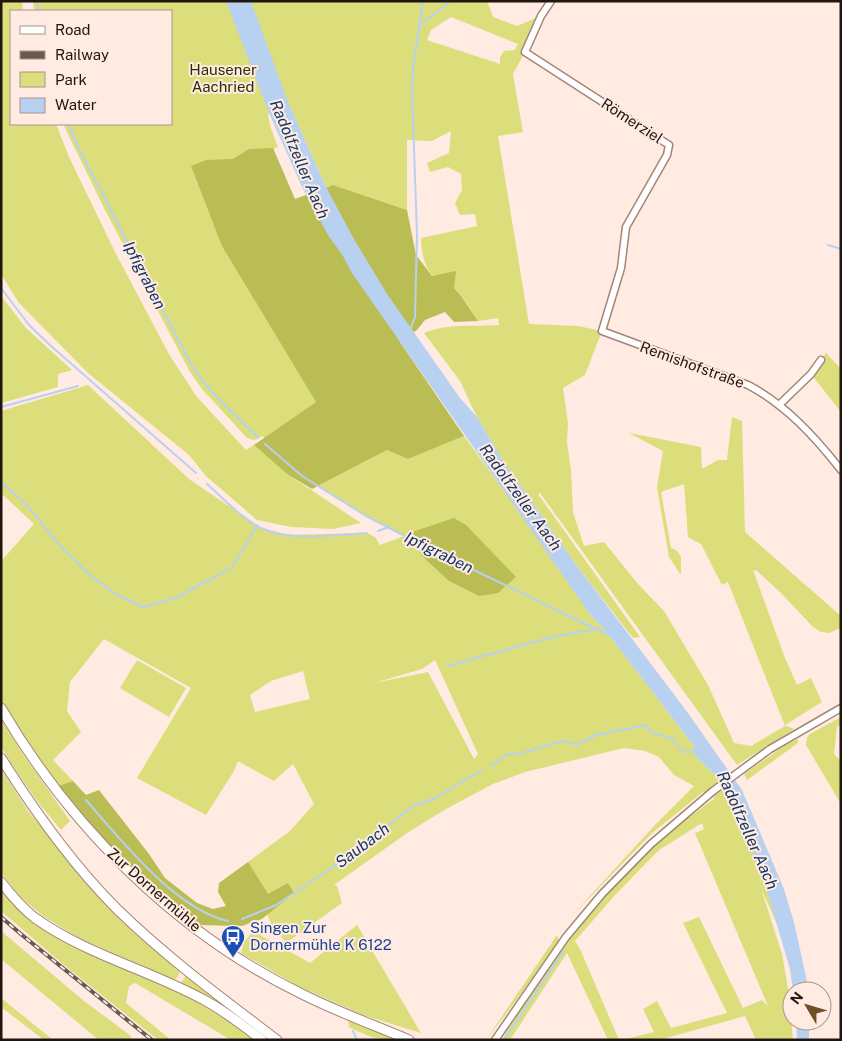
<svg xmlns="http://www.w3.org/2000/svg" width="842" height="1041" font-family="'Public Sans',sans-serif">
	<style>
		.green { fill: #dbde7a; fill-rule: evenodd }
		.forest { fill: #babd54 }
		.water { fill: #b9d1f1 }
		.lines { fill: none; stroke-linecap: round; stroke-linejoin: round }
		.stream { stroke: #b9d1f1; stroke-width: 2 }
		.street-casing { stroke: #a48677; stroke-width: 9 }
		.secondary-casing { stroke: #a48677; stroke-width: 11 }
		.street { stroke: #fff; stroke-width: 6 }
		.secondary { stroke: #fff; stroke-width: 9 }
		.rail-casing { stroke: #685a53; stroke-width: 4 }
		.rail { stroke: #ffebe1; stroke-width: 2; stroke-dasharray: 5.5; stroke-linecap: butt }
		.labels { text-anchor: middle; stroke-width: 4; stroke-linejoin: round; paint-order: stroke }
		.park-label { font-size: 15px; fill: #2e2e01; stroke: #ffebe1 }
		.street-label { font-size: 15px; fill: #20150f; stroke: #ffebe1 }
		.transit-label { font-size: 15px; fill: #164399; stroke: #ffebe1; text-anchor: start }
		.water-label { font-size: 16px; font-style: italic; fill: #103767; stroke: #ffebe1 }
	</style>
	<rect width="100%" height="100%" fill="#ffebe1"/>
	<g class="green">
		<path d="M1,1H22L23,11H11V124H56L69,157L115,252L170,356L197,397L246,450L254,445L287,474L361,523L333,529L291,527L257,520L206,476L189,455L88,373L19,303L1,274Z"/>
		<path d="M33,1H487L493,17L517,26L541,16L525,52L513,74L523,132L498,136L529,324L578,326L602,331L585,375L563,388L568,424L567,442L571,470L573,512L584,546L604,542L638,584L664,611L708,685L734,743L751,746L785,726L728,582L722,585L701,544L688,537L684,484L661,492L671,548L676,550L681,556V575L669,557L657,487L663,451L629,433L701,447L702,469L718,460H727L732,417L742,421L745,532L841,616V628L829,633L821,632L813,627L781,593L757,571L753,570L785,658L797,685L811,678L822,702L785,725L794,729L737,765L540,493L538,494L640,637L633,638L577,566L504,462L477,417L460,381L424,333C448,323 473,327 499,325L498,318L478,321C471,310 465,298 455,289C449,283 438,282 432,275C424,267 421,249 421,238L477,226L475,214L460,215L455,203L462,190L461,174L448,167L430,172L427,163L449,153L451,131L432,141L407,140V210L333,185L326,187L288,102L268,114L270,126L278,147L274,148V150L193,171L316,402L266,439L262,436C257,440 254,441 247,438L202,389L190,372L104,208L63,124H171V11H34ZM451,17L518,44L515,50L504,51L500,57V64L427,40L431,30Z"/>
		<path d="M1,296L26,328L72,370L58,374V387L1,403Z"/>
		<path d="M826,353L841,369V412L811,374Z"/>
		<path d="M88,385L189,479L261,528L285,535L367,533L375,537L380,545L404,536L366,516L318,486L387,450L408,459L464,436L540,540L589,613L608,634L694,746V755L716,776L727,795L759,864L780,931L761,888L782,954L789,994L793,1040H756L745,1016L659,1040H622L654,1032L643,1009L657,1001L671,1028L727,1013L683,923L699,917L743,1008L762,1000L768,1006L695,833L704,829L702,823L659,850L615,895L575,941L580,949L619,1040H608L567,953L510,1040H502C543,969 595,901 655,845C674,828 695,813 715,798L703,792L651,834L567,921L655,825L694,786L674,775L659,757L645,751L624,748L525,772L493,784L446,809L407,833L334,885L337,886L342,903L286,943L271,924L248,862L290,831L314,804L293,764L274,781L238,761L234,771L206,815L137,778L191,688L104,639L70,682L67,711L81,732L53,760L73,781L58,786L30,747L1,701V558L3,559L34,524L1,493V411ZM435,660L478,754L474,759L428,672L374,683L422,669ZM303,671L310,699L255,712L250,695L271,681Z"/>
		<path d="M137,660L186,688L169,717L120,688Z"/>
		<path d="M841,717V724L837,727L834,754L841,761V804L806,745L807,737L810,734Z"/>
		<path d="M1,719L27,760L70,821L61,830L37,801L10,762L1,746Z"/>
		<path d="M798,739V743L747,780L744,774L784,746Z"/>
		<path d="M1,769L28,811L91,888L179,967C180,973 179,977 174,980L79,938L43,916L19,896L1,872Z"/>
		<path d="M1,888C17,904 32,922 52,935C86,957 126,968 163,985C196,1000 227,1018 255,1040H231L135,983L129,986L126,1003L171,1040H158L64,965L1,911Z"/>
		<path d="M357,925L421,1033L363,1015L296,985L241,953L244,942L253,931L310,963Z"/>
		<path d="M1,931L84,1001L131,1036L130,1040H99L1,959Z"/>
		<path d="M557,935L559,941L515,1002L486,1040Z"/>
		<path d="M186,975L236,1015L209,998L180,985Z"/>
		<path d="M1,998L53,1040H44L1,1007Z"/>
		<path d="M348,1020L396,1040C377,1040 367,1036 349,1027Z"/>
	</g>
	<g class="forest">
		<path d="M273,148L295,199L333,185L407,210L416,255L432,276L456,271L454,288L462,297L478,321L454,322L445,312L425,320L417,330L400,342L464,436L408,459L387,450L312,489L287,474L254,445L316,402L222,246L191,166L206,160L233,159L249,149Z"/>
		<path d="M454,518L466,525L516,577L498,593L479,596L449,581L422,556L412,532Z"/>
		<path d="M73,781L86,795L99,790L149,854L165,878L197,903L213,909L226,906L218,892L219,883L248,862L268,894L288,883L294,893L262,919L242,926L197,925L114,851L58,786Z"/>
	</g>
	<g class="water">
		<path d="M226,1H251L288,102L326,187L355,241L387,294L460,398L477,417L504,462L577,566L688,713L742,790L784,889L795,926L809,991H793L790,969L759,864L727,795L716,776L694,755V746L608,634L589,613L352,273L343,256L328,235L302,187L269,113Z"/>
		<path d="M796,1021H809V1040H797Z"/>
	</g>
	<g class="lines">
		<g class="stream">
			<path d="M37,1L39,11"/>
			<path d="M421,24L451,1"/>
			<path d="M68,124L81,153L191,364C209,393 234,414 258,437"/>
			<path d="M828,245L841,249"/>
			<path d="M1,288L29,325L51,346L196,473"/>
			<path d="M410,330L415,317L417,234L412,93L413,68L423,1"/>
			<path d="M1,407L78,386"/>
			<path d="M265,444L302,476L366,516L430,549L609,635"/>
			<path d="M1,482L26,504L61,547L91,576L117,595L144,607L177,597L219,575L233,566L257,525"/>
			<path d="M207,484C223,498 241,518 261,528C292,542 334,535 367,533"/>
			<path d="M378,531L389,527"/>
			<path d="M447,666L552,637L595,629"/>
			<path d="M491,766L506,755L521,753L564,741L577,745L596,735L645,725L652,733L673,739L683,752L696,751"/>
			<path d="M86,800C121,840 175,909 228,921"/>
			<path d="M242,919L276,905L351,855L413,806L435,798L482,770"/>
			<path d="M353,1031L357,1040"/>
			<path d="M504,1040L563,952"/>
		</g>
		<g class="street-casing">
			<g id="street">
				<path d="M551,1L541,16L525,52L669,145L667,155L626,227L621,268L602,331L748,385C786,405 815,437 841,470"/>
				<path d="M779,405L811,374L821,360"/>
				<path d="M495,1040L566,937L602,894L651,844L713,791L770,749L841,708"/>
			</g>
		</g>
		<g class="secondary-casing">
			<g id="secondary">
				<path d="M1,708C72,829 177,934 304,995C338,1012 374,1025 409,1040"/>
				<path d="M1,758C35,812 72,864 117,909C166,957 222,998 277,1040"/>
				<path d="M1,882C11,895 22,908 35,918C87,955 150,970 206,1001C226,1012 244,1026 262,1040"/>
			</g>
		</g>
		<use href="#street" class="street"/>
		<use href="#secondary" class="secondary"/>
		<g class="rail-casing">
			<path id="rail" d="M1,917L22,935L152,1040"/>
		</g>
		<use href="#rail" class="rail"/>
	</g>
	<defs>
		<g id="bus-pin" transform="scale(1.25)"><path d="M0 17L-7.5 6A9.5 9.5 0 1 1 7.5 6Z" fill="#1a4fb4" stroke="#ffebe1"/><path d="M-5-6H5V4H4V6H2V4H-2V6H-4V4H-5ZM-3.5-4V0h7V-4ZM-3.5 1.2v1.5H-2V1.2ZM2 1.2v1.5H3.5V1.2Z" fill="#fff"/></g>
	</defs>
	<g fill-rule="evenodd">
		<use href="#bus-pin" x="233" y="937"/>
	</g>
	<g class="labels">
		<g class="park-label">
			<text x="223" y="75">Hausener<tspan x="223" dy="17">Aachried</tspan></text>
		</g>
		<g class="street-label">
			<text transform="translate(632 121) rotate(33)" y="5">Römerziel</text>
			<text transform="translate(692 365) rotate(20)" y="5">Remishofstraße</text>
			<text transform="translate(154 890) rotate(41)" y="5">Zur Dornermühle</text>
		</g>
		<g class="transit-label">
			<text x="250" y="933">Singen Zur<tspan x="250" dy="17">Dornermühle K 6122</tspan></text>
		</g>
		<g class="water-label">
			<text transform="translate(300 159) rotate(67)" y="6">Radolfzeller Aach</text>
			<text transform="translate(145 275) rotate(63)" y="6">Ipfigraben</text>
			<text transform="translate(521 497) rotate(54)" y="6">Radolfzeller Aach</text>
			<text transform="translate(439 552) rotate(26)" y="6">Ipfigraben</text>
			<text transform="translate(748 830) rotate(66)" y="6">Radolfzeller Aach</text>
			<text transform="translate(362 845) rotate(-37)" y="6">Saubach</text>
		</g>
	</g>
	<rect width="842" height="1041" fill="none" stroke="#20150f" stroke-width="5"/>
	<rect x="10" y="10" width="162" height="115" fill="#ffebe1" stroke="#a6958d"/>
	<rect x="20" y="26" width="25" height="8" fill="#ffffff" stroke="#a6958d"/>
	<text x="55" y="35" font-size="15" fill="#20150f">Road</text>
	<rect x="20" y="51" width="25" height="8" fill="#685a53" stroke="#a6958d"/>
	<text x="55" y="60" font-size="15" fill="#20150f">Railway</text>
	<rect x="20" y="72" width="25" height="15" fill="#dbde7a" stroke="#a6958d"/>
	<text x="55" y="85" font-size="15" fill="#20150f">Park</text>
	<rect x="20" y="98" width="25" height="15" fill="#b9d1f1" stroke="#a6958d"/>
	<text x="55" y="110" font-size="15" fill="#20150f">Water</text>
	<g transform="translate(807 1006) rotate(308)"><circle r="24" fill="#ffebe1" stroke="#a6958d"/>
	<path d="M0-4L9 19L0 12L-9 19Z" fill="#6f5026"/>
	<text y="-8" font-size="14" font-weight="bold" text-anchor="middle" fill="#20150f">N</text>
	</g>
</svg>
